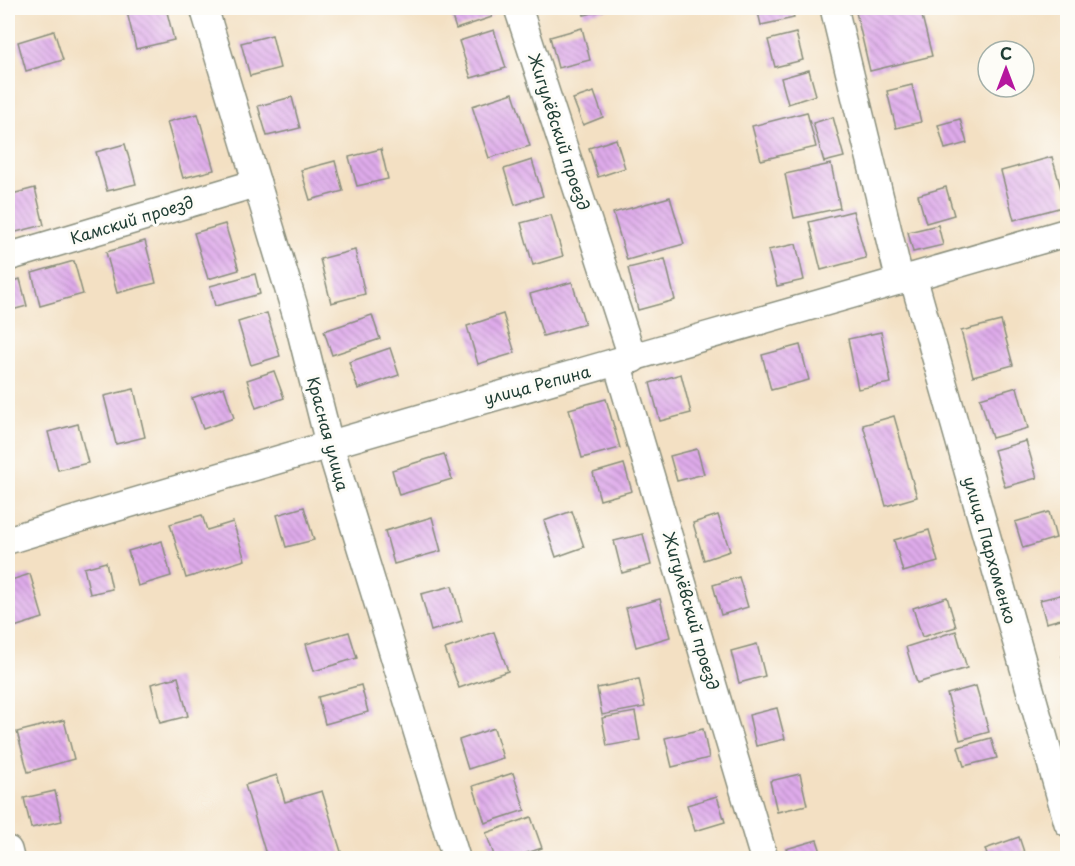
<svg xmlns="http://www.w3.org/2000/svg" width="1075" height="866" font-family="'Playpen Sans',sans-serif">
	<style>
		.building { fill: url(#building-back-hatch) }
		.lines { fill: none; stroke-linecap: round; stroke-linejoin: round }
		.minor-casing { stroke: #898e7c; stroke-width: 30 }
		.minor { stroke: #fff; stroke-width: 27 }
		.labels { text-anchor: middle; stroke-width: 6; stroke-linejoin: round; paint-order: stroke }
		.street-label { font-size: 16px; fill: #1f3d34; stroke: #fdfcf7 }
	</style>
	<defs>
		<pattern id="building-back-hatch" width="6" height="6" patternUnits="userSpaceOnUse" patternTransform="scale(1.5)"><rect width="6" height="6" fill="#dfabeb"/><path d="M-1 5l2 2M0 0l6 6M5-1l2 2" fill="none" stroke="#b48cbf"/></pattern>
	</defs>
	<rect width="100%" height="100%" fill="#fdfcf7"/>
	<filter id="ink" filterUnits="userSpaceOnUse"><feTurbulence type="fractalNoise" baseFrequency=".0167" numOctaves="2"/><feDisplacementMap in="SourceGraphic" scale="12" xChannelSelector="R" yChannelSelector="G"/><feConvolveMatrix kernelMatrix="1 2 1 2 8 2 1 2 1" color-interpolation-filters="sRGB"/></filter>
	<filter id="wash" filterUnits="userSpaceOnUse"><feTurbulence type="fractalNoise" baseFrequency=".008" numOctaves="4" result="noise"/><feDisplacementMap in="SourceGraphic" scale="24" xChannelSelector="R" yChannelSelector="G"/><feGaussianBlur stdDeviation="1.35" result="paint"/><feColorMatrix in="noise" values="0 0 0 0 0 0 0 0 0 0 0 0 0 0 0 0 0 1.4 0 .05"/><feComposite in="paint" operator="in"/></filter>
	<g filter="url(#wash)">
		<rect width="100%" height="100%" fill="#f3e0c3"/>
		<g id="blocks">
			<g class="building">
				<path d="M126,8H166L174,40L136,49Z"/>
				<path d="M449,8H489L492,17L456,29Z"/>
				<path d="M582,8H614L584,15Z"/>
				<path d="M757,8H791L794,18L761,25Z"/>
				<path d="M855,8H920L932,56L870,71Z"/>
				<path d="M582,28L590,60L558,68L550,37Z"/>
				<path d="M494,30L506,68L471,78L459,41Z"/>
				<path d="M54,31L63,60L26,71L18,42Z"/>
				<path d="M796,33L803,60L775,67L768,40Z"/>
				<path d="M272,35L280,68L250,76L241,43Z"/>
				<path d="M809,70L816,95L788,104L781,78Z"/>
				<path d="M912,85L921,122L896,128L887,91Z"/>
				<path d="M594,92L603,117L583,125L573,99Z"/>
				<path d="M513,93L530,146L489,158L472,106Z"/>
				<path d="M292,97L300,128L267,136L258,106Z"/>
				<path d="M807,112L816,147L761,160L752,126Z"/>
				<path d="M198,114L214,170L183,178L167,122Z"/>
				<path d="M833,117L844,157L824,162L813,123Z"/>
				<path d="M960,119L967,143L945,149L938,125Z"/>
				<path d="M616,139L625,168L598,177L589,148Z"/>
				<path d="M125,144L136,184L107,191L96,152Z"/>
				<path d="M381,149L388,179L357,186L349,157Z"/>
				<path d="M1052,157L1066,206L1014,220L1001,171Z"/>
				<path d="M532,160L543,196L515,205L504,169Z"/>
				<path d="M335,161L343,191L310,200L301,170Z"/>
				<path d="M831,164L840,208L794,218L785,174Z"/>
				<path d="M946,187L954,215L926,223L918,195Z"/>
				<path d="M35,188L44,225L8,234V195Z"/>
				<path d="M670,197L684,244L627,260L613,213Z"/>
				<path d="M853,211L866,258L821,270L809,222Z"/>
				<path d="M551,215L563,256L533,265L521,223Z"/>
				<path d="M225,224L239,270L208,279L194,233Z"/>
				<path d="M938,225L943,245L913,252L908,232Z"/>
				<path d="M145,241L156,283L117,293L106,252Z"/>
				<path d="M796,244L804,280L777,286L768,250Z"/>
				<path d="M355,250L365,294L331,303L320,259Z"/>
				<path d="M665,259L675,300L638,310L628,268Z"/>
				<path d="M74,261L83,294L40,306L32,273Z"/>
				<path d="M255,274L260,294L215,306L210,286Z"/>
				<path d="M20,279L27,306L8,311V283Z"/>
				<path d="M572,282L585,324L543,336L530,294Z"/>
				<path d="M267,313L280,356L251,365L238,322Z"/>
				<path d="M503,314L515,353L478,364L467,326Z"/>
				<path d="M372,315L380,339L332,355L324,331Z"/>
				<path d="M1001,321L1013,365L973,376L961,331Z"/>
				<path d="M881,332L891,383L858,389L848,339Z"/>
				<path d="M800,345L809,380L771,390L762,355Z"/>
				<path d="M390,348L399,375L358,389L349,362Z"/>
				<path d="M274,371L284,398L256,408L247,380Z"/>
				<path d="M681,374L691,413L660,421L650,383Z"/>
				<path d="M224,387L234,418L203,429L192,398Z"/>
				<path d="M1017,387L1028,428L992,438L980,398Z"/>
				<path d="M134,389L145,437L116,444L104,396Z"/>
				<path d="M606,399L620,448L582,458L569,409Z"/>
				<path d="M894,416L917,497L886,506L863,425Z"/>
				<path d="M78,424L88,463L58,470L48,432Z"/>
				<path d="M1026,441L1037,478L1005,487L994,450Z"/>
				<path d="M697,449L704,474L677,481L670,456Z"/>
				<path d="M444,454L452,479L399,495L392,470Z"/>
				<path d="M624,464L632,491L600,500L593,473Z"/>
				<path d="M304,507L314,540L286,547L277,515Z"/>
				<path d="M572,511L584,547L556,557L544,521Z"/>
				<path d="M1049,512L1056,538L1023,548L1015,522Z"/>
				<path d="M202,515L207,530L233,522L245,560L186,578L170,524Z"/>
				<path d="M718,515L730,551L704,560L693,523Z"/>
				<path d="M432,517L441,551L394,564L385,531Z"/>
				<path d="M929,530L938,562L903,572L894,540Z"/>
				<path d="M643,534L651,565L622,573L614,541Z"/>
				<path d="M162,541L171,576L138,586L128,551Z"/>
				<path d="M106,562L112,589L90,594L84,568Z"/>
				<path d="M30,574L43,618L11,628L8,617V581Z"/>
				<path d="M739,577L748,607L721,615L713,585Z"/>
				<path d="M452,586L462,621L431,631L421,594Z"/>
				<path d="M1068,593V617L1046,623L1040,600Z"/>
				<path d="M947,597L956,627L922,637L913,608Z"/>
				<path d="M660,599L670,637L636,647L626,608Z"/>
				<path d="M956,631L967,668L917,683L906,647Z"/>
				<path d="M349,632L357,658L314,671L306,644Z"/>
				<path d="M494,632L508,671L459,688L445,649Z"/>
				<path d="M757,644L765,676L739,683L731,651Z"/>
				<path d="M1068,654V672H1067L1062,656Z"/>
				<path d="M178,677L188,716L160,723L151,684Z"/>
				<path d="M639,679L645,707L602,715L597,688Z"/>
				<path d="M361,685L368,712L325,724L318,697Z"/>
				<path d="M976,686L989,732L960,740L947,694Z"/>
				<path d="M777,708L785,739L756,746L749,715Z"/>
				<path d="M635,712L640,740L607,746L602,718Z"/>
				<path d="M64,720L74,759L28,772L17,732Z"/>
				<path d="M494,728L503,758L468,769L459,740Z"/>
				<path d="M703,729L709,758L672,767L665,738Z"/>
				<path d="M991,738L997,758L964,766L958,747Z"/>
				<path d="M513,773L525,810L485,823L473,786Z"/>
				<path d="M800,774L807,805L777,812L770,781Z"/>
				<path d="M277,775L285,802L322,791L343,858H267L245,785Z"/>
				<path d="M55,791L62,821L31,828L24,798Z"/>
				<path d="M717,796L725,822L695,831L687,805Z"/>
				<path d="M531,817L542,848L512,858H495L486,833Z"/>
				<path d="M1019,837L1026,858H988L985,849Z"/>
				<path d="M817,840L823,858H789L786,849Z"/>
			</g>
		</g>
	</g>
	<g filter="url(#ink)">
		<use href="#blocks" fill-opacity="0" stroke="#898e7c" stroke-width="1.5"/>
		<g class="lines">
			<g class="minor-casing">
				<g id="minor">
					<path d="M204,8L298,320L329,443L456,858"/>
					<path d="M518,8L633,359"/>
					<path d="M834,8L900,281"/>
					<path d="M8,257L257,183"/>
					<path d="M913,277L1068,823"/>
					<path d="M617,363L764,858"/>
					<path d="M8,540C360,433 714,335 1068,232"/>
					<path d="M8,850L10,858"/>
				</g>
			</g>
			<use href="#minor" class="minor"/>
		</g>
	</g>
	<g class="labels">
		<g class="street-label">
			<text transform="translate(559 132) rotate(72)" y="6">Жигулёвский проезд</text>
			<text transform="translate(132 220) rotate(-17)" y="6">Камский проезд</text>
			<text transform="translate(537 385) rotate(-15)" y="6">улица Репина</text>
			<text transform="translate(328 434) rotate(75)" y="6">Красная улица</text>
			<text transform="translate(990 550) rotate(74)" y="6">улица Пархоменко</text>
			<text transform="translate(691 611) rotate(74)" y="6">Жигулёвский проезд</text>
		</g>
	</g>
	<rect width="1075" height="866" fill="none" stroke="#fdfcf7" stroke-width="30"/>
	<g transform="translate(1006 69)"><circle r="28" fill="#fdfcf7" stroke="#a4b0a9" stroke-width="1.5"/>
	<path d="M0-4.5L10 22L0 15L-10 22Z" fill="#b5179e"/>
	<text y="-9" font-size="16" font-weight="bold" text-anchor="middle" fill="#1f3d34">С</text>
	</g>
</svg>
